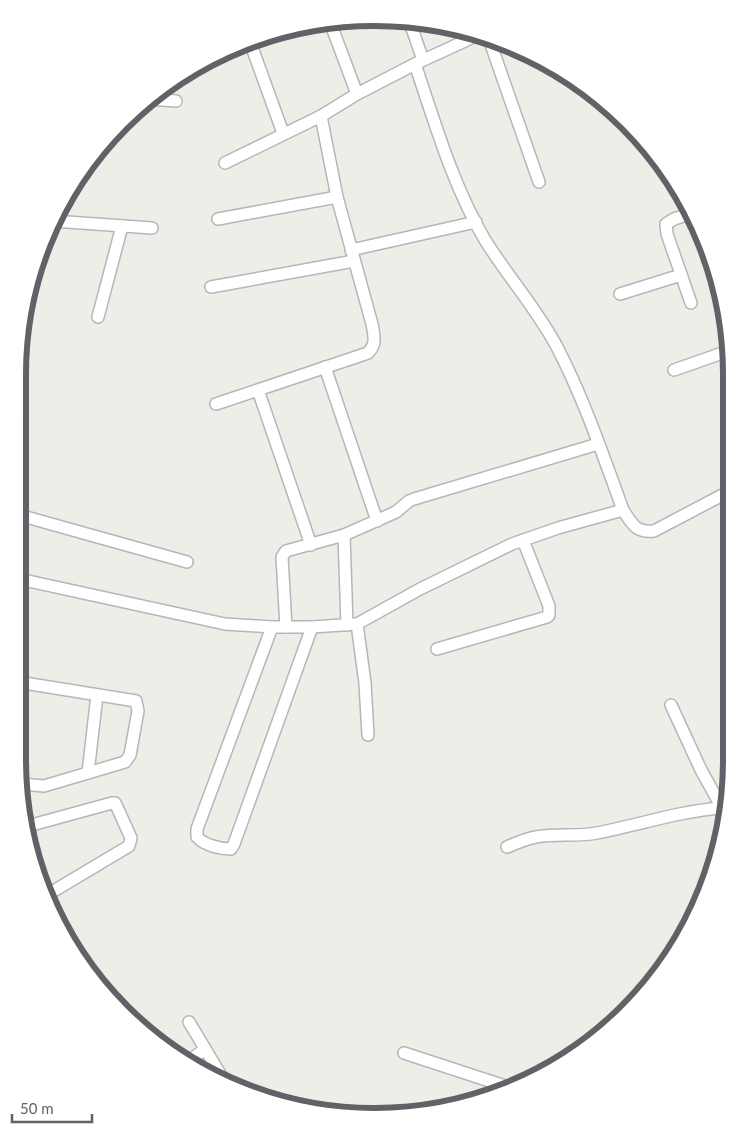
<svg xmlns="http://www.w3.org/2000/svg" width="749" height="1134" font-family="Lato,sans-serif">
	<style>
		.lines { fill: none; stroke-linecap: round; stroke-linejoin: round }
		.street-casing { stroke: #b4b7ba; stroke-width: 14 }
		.street { stroke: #fff; stroke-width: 11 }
		.rim { fill: none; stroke: #5f6266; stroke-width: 6 }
	</style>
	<rect width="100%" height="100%" fill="#efede7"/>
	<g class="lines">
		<g class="street-casing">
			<g id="street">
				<path d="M409,20L423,60"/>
				<path d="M330,22L357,94"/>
				<path d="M488,36L539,182"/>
				<path d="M250,42L283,133"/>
				<path d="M415,64C435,123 453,186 485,240C508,277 537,309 557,347C584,399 603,455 623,510C632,524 636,533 654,531L730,491"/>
				<path d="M148,99L176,101"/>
				<path d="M225,163L321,116L357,94L415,64L480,34"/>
				<path d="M218,219L337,197"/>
				<path d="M53,221L152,228"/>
				<path d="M351,250L476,222"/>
				<path d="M211,287L354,261"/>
				<path d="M620,294L681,275"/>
				<path d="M691,303L667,234L666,224L674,219L692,213"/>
				<path d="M98,317L122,226"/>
				<path d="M325,367L377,521"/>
				<path d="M674,370L731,350"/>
				<path d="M258,390L311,545"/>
				<path d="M216,404L368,353C377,344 374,336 372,324L337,197L321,116"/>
				<path d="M19,515L187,562"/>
				<path d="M344,535L347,625"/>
				<path d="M19,579L225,624L272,627H312L357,624L420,589L512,544L558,528L623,510"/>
				<path d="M357,624L365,683L368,735"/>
				<path d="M272,627L197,829V837C204,845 220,849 231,849L234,844L312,627"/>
				<path d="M286,627L282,557L286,551L344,535L396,512L409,501L414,499L598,444"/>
				<path d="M437,649L547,617L549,615V606L523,540"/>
				<path d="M18,682L136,701L138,711L130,755L125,762L44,786L22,784"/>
				<path d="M671,705L701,770L726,815"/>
				<path d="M88,773L97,695"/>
				<path d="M28,826L112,803H115L117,807L131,838L129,846L47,895"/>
				<path d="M507,847C516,843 525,839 536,837C556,833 577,837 597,833C639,825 679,811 722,808"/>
				<path d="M189,1022L225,1082"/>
				<path d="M404,1053L508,1087"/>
				<path d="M189,1061L205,1049"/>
			</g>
		</g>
		<use href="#street" class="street"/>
	</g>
	<path d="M0 0H749V1134H0ZM374 26H375A348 348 0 0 1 723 374V760A348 348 0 0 1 375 1108H374A348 348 0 0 1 26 760V374A348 348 0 0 1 374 26Z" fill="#fff" fill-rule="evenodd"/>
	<path class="rim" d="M374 26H375A348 348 0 0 1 723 374V760A348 348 0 0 1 375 1108H374A348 348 0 0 1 26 760V374A348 348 0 0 1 374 26Z"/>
	<path d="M12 1114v8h80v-8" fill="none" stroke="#5f6266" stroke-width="2.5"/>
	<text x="20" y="1114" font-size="15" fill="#5f6266" stroke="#ffffff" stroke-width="4" paint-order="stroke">50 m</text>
</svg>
